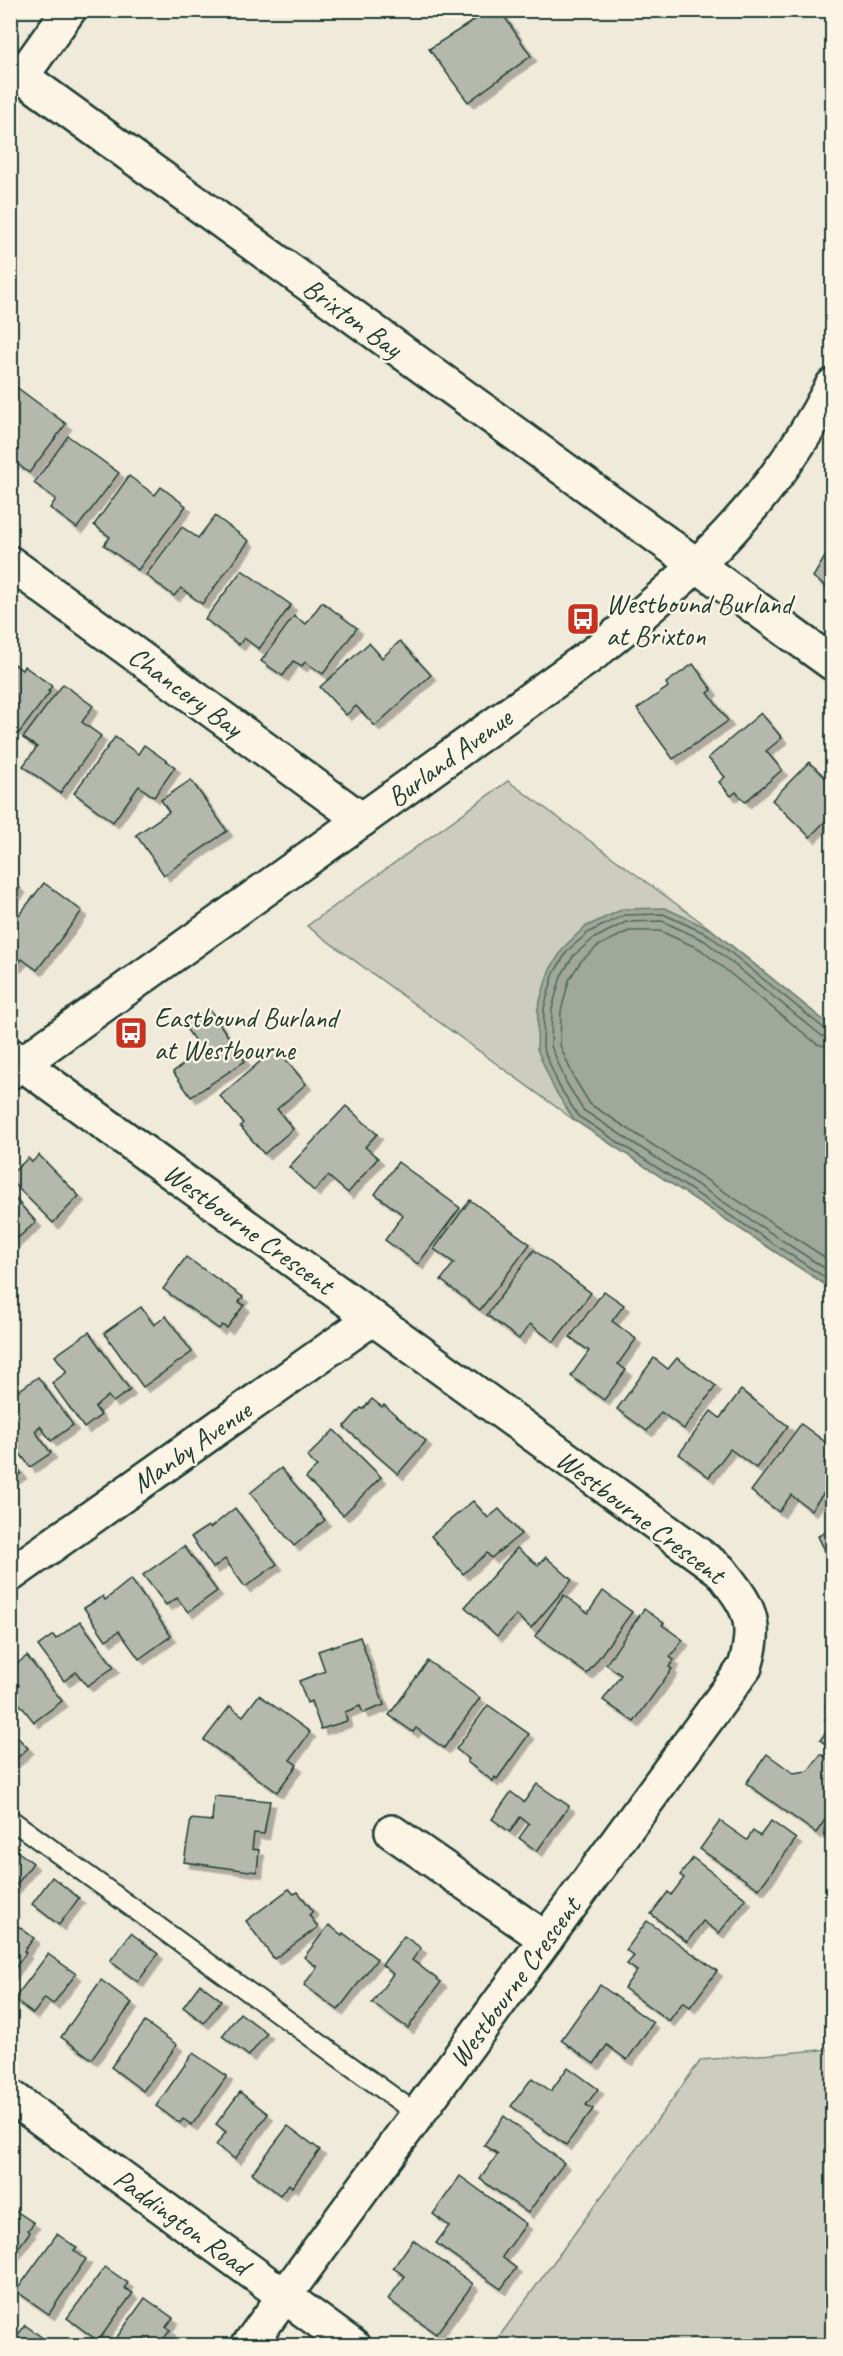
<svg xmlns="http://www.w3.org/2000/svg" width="843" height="2356" font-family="Caveat,sans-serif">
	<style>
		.green { fill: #cccdbf; stroke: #76857a; stroke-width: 1.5 }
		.water { fill: #9fa89a; stroke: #6c7d71; stroke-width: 1.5 }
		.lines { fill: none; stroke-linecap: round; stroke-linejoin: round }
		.shore { stroke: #52685d; stroke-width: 1.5 }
		.building { fill: #b5b9ad; stroke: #1f3d34; stroke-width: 1.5; filter: url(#shadow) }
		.lane-casing { stroke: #1f3d34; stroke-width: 22 }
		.street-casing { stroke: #1f3d34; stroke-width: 38 }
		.secondary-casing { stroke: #1f3d34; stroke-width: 38 }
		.lane { stroke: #fcf5e5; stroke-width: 18 }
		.street { stroke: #fcf5e5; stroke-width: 33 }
		.secondary { stroke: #fcf5e5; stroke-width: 33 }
		.labels { text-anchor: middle; stroke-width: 5; stroke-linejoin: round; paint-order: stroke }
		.street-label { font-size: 28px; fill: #1f3d34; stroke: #fcf5e5 }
		.poi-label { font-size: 28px; fill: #1f3d34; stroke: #fcf5e5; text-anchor: start }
	</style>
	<defs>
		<filter id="shadow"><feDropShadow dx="5.5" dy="5.5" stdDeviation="0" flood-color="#0004"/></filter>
	</defs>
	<rect width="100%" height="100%" fill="#efeada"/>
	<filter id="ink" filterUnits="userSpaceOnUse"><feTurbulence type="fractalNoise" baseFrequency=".0167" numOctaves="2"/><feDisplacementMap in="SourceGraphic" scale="12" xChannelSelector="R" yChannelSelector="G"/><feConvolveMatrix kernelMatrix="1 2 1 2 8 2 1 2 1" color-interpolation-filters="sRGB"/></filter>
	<g filter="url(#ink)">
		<g class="green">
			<path d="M508,781L712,930L832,1027V1289L574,1120L307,926Z"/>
			<path d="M832,2049V2345H493L701,2060Z"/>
		</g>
		<path class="water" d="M665,908L712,930L832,1027V1289L574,1120L554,1089L537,1049L538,1007L549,971L564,947L585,927L623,909Z"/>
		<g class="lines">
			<g class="shore">
				<path d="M832,1032L826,1030L709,935L663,914L625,915L589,932L568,950L554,973L544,1008L543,1048L559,1086L578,1116L832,1282"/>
				<path d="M832,1039L822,1036L705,941L662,921L626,922L593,939L574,955L561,976L552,1009L551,1046L566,1082L583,1110L832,1273"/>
				<path d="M832,1048L817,1044L700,949L660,931H629L598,946L581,961L569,980L561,1011L560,1045L574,1078L590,1104L832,1262"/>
			</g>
		</g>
		<g class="building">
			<path d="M490,10H500L531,56L468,102L429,49Z"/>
			<path d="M15,386L66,424L29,473L14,461L10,466V393Z"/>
			<path d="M68,436L119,473L77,528L50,508L56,499L34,483Z"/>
			<path d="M129,476L155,495L161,487L186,506L138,570L104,545L110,537L94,525Z"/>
			<path d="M215,516L249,541L202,604L181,588L174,596L146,575L182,527L198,538Z"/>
			<path d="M832,545V591L813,577Z"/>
			<path d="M242,570L291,605L259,649L244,638L239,645L205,619Z"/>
			<path d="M322,602L357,628L323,674L305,662L302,666L293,661L283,676L261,661L294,616L306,624Z"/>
			<path d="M400,641L431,675L375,726L356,706L346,715L320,687L369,643L382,658Z"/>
			<path d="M10,661L22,670L24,666L52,686L48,691L50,692L19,733L10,727Z"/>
			<path d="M693,664L712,690L708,693L728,721L673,759L637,709L668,687L666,683Z"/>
			<path d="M63,684L93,706L82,722L101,736L60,793L23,766L37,747L23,738Z"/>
			<path d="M761,713L782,738L766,751L782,770L745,802L736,792L731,796L719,782L725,777L708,758Z"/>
			<path d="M115,737L138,754L144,745L175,767L154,797L139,786L113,822L74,793Z"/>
			<path d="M809,762L827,779L832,773V814L810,837L772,800Z"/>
			<path d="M191,780L227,831L164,875L136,835L169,812L161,800Z"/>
			<path d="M10,880L20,888L10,900Z"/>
			<path d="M44,883L82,911L37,970L22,959L16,966L10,961V916L14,911L19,915Z"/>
			<path d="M210,1010L245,1061L191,1097L173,1072L202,1051L185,1027Z"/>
			<path d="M276,1048L306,1084L277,1109L293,1129L264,1154L240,1126L243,1123L220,1096Z"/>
			<path d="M346,1106L377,1134L365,1147L378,1158L348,1193L328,1176L314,1191L289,1167Z"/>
			<path d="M39,1155L79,1196L53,1223L10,1180V1175L28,1158L32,1162Z"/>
			<path d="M398,1162L460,1208L418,1264L385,1240L403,1215L375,1194Z"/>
			<path d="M10,1193L36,1222L12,1243L10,1242Z"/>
			<path d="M470,1200L530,1244L480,1310L441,1280L454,1263L434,1249Z"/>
			<path d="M534,1250L591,1293L554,1342L530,1324L519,1339L487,1315Z"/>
			<path d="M186,1257L243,1297L239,1302L244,1305L227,1328L222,1325L219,1329L163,1289Z"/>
			<path d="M604,1291L624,1305L612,1321L636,1339L618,1364L626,1370L604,1400L571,1376L589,1351L570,1337Z"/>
			<path d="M141,1307L154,1325L166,1316L192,1352L143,1387L104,1333Z"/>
			<path d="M89,1332L130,1390L113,1402L108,1396L95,1407L101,1415L84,1428L52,1383L67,1372L55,1356Z"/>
			<path d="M654,1358L668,1369L677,1358L716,1386L684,1429L661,1412L647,1431L617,1409Z"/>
			<path d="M38,1377L73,1425L51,1441L40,1426L35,1431L51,1453L30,1467L10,1440V1397Z"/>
			<path d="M741,1390L788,1426L756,1468L730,1449L709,1477L679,1454L711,1411L720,1418Z"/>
			<path d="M372,1399L382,1407L384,1405L426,1441L398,1474L344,1427L361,1408L363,1409Z"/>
			<path d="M801,1424L832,1447V1452L824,1463L832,1469V1482L811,1510L791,1495L779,1512L751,1491Z"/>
			<path d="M334,1430L381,1477L343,1515L306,1478L317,1466L307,1457Z"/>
			<path d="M10,1458L21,1473L10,1481Z"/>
			<path d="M281,1468L325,1520L294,1546L250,1493Z"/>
			<path d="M473,1501L488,1518L499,1509L521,1534L491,1558L487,1553L463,1574L431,1536Z"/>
			<path d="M235,1508L277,1564L245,1587L225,1559L213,1568L191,1537L208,1526L210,1528Z"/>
			<path d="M832,1529V1566L818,1536Z"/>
			<path d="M184,1546L217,1591L188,1612L177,1598L166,1605L143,1575Z"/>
			<path d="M517,1548L538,1565L546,1557L572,1580L531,1628L516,1615L497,1636L465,1607Z"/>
			<path d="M131,1579L171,1636L139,1659L119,1631L106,1640L84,1608L103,1596L105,1600Z"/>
			<path d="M603,1591L632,1612L587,1674L535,1636L564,1595L588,1613Z"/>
			<path d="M644,1609L664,1623L662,1625L683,1640L670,1657L674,1660L669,1667L672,1669L634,1722L603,1700L621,1675L606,1664Z"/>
			<path d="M80,1621L114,1667L87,1686L76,1672L64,1681L38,1646L53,1635L56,1639Z"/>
			<path d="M360,1637L384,1705L363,1713L360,1706L345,1712L347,1721L321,1729L311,1701L307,1703L299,1681L325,1671L318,1651Z"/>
			<path d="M27,1656L62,1701L34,1722L10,1692L19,1685L10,1675V1669Z"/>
			<path d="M428,1661L480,1698L444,1748L416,1728L413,1732L389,1715Z"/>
			<path d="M259,1695L310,1732L290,1760L297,1765L277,1792L204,1740L230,1706L243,1716Z"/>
			<path d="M832,1696V1749L820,1740L832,1724L825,1719L831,1711L825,1706Z"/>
			<path d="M488,1705L529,1734L497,1779L495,1777L493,1781L467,1762L469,1759L456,1749Z"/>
			<path d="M10,1730L28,1748L10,1765Z"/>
			<path d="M767,1754L793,1773L808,1771L821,1754L832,1762V1810L816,1833L746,1783Z"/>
			<path d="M537,1784L569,1806L537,1851L519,1838L529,1824L520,1817L510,1832L492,1819L511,1792L524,1802Z"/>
			<path d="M214,1796L270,1801L264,1834L254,1833L252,1849L259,1850L257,1872L184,1862L191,1819L212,1821Z"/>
			<path d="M720,1821L747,1840L753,1831L760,1836L771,1821L796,1839L759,1889L700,1849Z"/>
			<path d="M10,1846L33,1863L14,1888L10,1886Z"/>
			<path d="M693,1858L746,1899L719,1933L703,1921L687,1942L651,1914L668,1892L671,1895L684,1878L680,1875Z"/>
			<path d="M52,1877L79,1898L59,1925L32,1904Z"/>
			<path d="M289,1889L294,1894L298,1892L313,1911L309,1915L318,1927L274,1959L246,1921Z"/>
			<path d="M10,1920L34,1938L24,1951L26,1953L10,1975Z"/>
			<path d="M647,1921L717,1971L690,2007L683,2002L669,2021L624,1988L637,1971L627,1964L634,1956L626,1950Z"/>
			<path d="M329,1925L342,1935L343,1933L377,1959L338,2010L304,1985L317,1967L304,1957Z"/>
			<path d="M131,1933L158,1954L138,1982L110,1961Z"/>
			<path d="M404,1936L421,1948L412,1960L441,1982L408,2028L372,2003L393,1974L382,1965Z"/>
			<path d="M48,1954L76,1974L53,2004L45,1998L33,2014L14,1999Z"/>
			<path d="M101,1980L132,2003L92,2059L61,2037Z"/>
			<path d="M200,1984L221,2000L204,2023L183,2007Z"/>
			<path d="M600,1985L653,2023L627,2060L607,2045L594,2064L561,2040Z"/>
			<path d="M240,2013L267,2033L249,2056L222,2036Z"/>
			<path d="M145,2022L177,2045L143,2091L111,2067Z"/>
			<path d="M193,2053L227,2076L192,2125L183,2119L180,2123L156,2106Z"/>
			<path d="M568,2067L598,2089L586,2105L593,2109L566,2145L511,2106L532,2078L551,2091Z"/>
			<path d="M240,2092L268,2114L235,2159L216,2145L226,2132L216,2124Z"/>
			<path d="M504,2116L564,2163L528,2213L480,2179L498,2154L484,2145Z"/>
			<path d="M288,2126L320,2150L292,2187L289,2184L280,2195L252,2173Z"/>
			<path d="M460,2176L526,2224L502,2257L516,2268L501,2289L436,2243L449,2226L433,2214Z"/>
			<path d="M10,2207L34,2223L28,2230L30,2232L10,2259Z"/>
			<path d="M57,2234L77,2248L74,2251L86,2259L49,2314L16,2291Z"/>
			<path d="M413,2240L473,2284L436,2334L388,2299L405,2276L393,2268Z"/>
			<path d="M105,2267L128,2283L124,2288L133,2293L98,2341L67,2318Z"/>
			<path d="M145,2298L173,2318L166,2327L170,2330L159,2346H114L112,2344Z"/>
			<path d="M25,2325L44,2339L39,2346H10Z"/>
			<path d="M46,2339L54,2346H41Z"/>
		</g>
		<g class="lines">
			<g class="lane-casing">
				<path id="lane" d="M10,1819L417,2114"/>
			</g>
			<g class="street-casing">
				<g id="street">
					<path d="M10,68L832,663"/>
					<path d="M22,76L69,10"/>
					<path d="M10,563L362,820"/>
					<path d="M10,1055L720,1570C749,1607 759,1620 745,1667L248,2346"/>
					<path d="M10,1575L373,1318"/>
					<path d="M392,1832L546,1939"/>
				</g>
			</g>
			<g class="secondary-casing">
				<g id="secondary">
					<path d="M10,1072L593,654C693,574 773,502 832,386"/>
					<path d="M10,2096L353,2346"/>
				</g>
			</g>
			<use href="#lane" class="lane"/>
			<use href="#street" class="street"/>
			<use href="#secondary" class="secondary"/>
		</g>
	</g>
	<defs>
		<g id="bus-square" transform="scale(1.725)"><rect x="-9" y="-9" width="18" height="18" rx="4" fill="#c8321e" stroke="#fcf5e5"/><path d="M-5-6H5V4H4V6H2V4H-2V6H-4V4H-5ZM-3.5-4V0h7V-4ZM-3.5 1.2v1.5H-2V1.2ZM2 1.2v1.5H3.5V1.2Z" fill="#fff"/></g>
	</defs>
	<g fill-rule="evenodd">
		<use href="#bus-square" x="583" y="619"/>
		<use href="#bus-square" x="131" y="1033"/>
	</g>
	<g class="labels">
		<g class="street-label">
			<text transform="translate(353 317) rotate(36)" y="10">Brixton Bay</text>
			<text transform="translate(186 691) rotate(36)" y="10">Chancery Bay</text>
			<text transform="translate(449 757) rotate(-36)" y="10">Burland Avenue</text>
			<text transform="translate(249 1228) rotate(36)" y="10">Westbourne Crescent</text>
			<text transform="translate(191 1446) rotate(-35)" y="10">Manby Avenue</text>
			<text transform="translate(641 1516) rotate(37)" y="10">Westbourne Crescent</text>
			<text transform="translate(514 1982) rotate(-54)" y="10">Westbourne Crescent</text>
			<text transform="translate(182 2221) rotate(36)" y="10">Paddington Road</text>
		</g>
		<g class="poi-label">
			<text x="606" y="613">Westbound Burland<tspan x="606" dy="32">at Brixton</tspan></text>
			<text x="154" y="1027">Eastbound Burland<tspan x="154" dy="32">at Westbourne</tspan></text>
		</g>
	</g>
	<rect width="843" height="2356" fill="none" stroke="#fcf5e5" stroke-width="36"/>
	<rect x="18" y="18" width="807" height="2320" fill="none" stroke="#1f3d34" stroke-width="2" filter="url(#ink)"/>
</svg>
